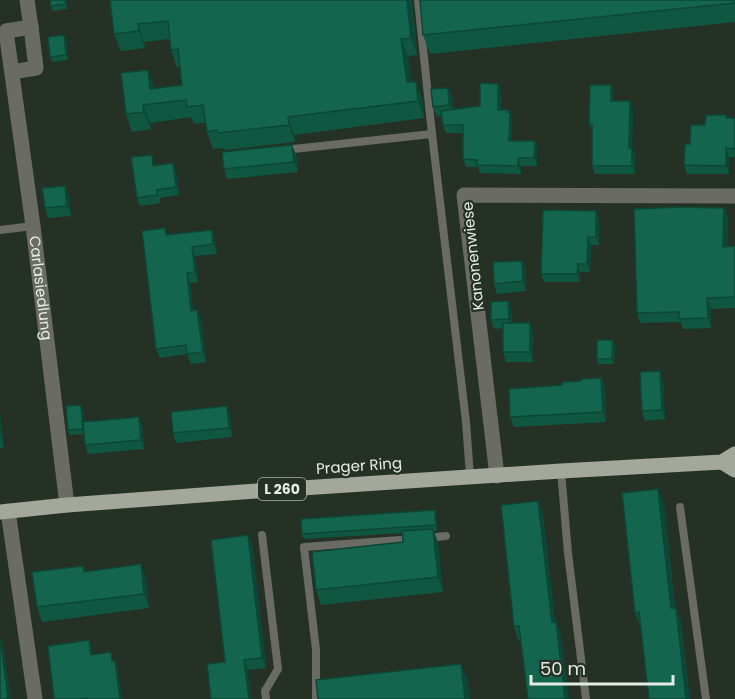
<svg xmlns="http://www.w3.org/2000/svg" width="735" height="699" font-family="Poppins,sans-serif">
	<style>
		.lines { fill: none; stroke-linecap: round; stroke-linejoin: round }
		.service { stroke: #696b64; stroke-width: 8 }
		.minor { stroke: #696b64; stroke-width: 15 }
		.primary { stroke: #a3a89a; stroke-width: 15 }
		.wall { fill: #105742 }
		.shaded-wall { fill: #0d4736 }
		.building { fill: #13654d; stroke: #0d4736; stroke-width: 1.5 }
		.labels { text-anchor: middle; stroke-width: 4.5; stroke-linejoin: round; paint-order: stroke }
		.shield { fill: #263126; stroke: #abb4ac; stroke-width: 1.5 }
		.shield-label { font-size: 14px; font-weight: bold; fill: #e4ece5 }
		.street-label { font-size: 15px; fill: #e4ece5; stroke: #263126 }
	</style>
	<rect width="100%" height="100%" fill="#263126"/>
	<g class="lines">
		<g class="service">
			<path d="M418,0L432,134L466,422L470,476"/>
			<path d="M284,150L432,134"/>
			<path d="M0,230L33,226"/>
			<path d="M561,471L568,553L586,699"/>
			<path d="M680,507L706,699"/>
			<path d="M262,535L278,669L265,691L266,699"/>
			<path d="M427,538L446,536"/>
			<path d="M316,699V650L304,547L414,539"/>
		</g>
		<g class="minor">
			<path id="s1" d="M27,0L31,27L6,31L33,226L67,505"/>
			<path d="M12,72L36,68L31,27"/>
			<path d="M497,476L464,195L735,196"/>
			<path d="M8,511L35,699"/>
		</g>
		<g class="primary">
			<path d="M722,462L735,470"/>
			<path d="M0,512L67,505L257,491L561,471L722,462L735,454"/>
		</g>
	</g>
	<g class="wall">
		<path d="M50,0H66L67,9L53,11Z"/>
		<path d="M110,0H412L417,55L408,56L411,82H416L422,99L424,118L294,135L295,142L224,150L223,148L213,149L207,132L205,123L194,124L191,117L150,123L151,129L132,132L126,114L154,88L182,85L180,67H177L171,50L170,39L144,42L145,48L121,51L114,34Z"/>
		<path d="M735,0V22L430,54L423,35Z"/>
		<path d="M64,35L66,40L68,60L52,62L50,57Z"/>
		<path d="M448,88L452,98L453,109L480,106L501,91V110H508V112H510L512,120V141H535L537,149V166H521V174L480,173L478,167H466L463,159V133H446L443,125L441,116L437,117L433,107Z"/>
		<path d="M614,93V101L633,109L632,148L635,155V174H595L592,166V130L589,124Z"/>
		<path d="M727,115V118H735V157H729V174H687L684,165L690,144L705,125Z"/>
		<path d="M296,155L298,172L227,179L224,169Z"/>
		<path d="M155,163V165L176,171L179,195L160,198V203L140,206L137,198Z"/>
		<path d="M69,196L71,216L48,218L45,208Z"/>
		<path d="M724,208L728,218L727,247L735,246V308L711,309V328L683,329L681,322L640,323L637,313Z"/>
		<path d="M599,219V245H591L590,272H580V282H544L541,274Z"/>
		<path d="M165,228L167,235L215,239L217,254L195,256L198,282L190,283L193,310H197L201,319L206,362L191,364L187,354L160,358L156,349Z"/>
		<path d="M522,261L526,271V291L497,294L494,284Z"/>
		<path d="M508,301L511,310L512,323H530L533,333V362H506L503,352V328L494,329L491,320Z"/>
		<path d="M615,345L614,364H598L597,359Z"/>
		<path d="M601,378L605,387L606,422L514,427L510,417L562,385L581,381Z"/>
		<path d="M663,381L665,419L645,421L642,411Z"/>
		<path d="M83,410L84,422L142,426L144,449L88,454L85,445L84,434L70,435L68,430Z"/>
		<path d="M0,412L4,448H0Z"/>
		<path d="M230,416L232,437L176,443L173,433Z"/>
		<path d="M538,501L543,515L555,622H556L561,636L519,641L514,627Z"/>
		<path d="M664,503L675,608H676L681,622L690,699H649L641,627L635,613Z"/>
		<path d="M436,515L437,530L434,531L438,543L443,592L321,605L316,590L403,542L402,533L304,539L302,534Z"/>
		<path d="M252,545L266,668L248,670L225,662Z"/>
		<path d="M83,566L85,571L146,578L149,608L42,622L37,607Z"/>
	</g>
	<g class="shaded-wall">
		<path d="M407,0H412L417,55L411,38Z"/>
		<path d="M138,24L144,42L145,48L139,31Z"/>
		<path d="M64,35L66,40L68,60L66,55Z"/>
		<path d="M401,39L408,56L413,100L407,82Z"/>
		<path d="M148,70L154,87L156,104L150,89Z"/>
		<path d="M416,82L422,99L424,118L418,101Z"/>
		<path d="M498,84L501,91V118L498,110Z"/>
		<path d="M611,85L614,93V109L611,101Z"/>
		<path d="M448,88L452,98L453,114L449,105Z"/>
		<path d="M630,101L633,109L632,148L635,155V174L632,166L629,148Z"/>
		<path d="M143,105L150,123L151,129L144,112Z"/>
		<path d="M508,110L510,115V112L512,120V148L509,141Z"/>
		<path d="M288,117L294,135L295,142L289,125Z"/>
		<path d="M535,141L537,149V166L534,158Z"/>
		<path d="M292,145L296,155L298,172L294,162Z"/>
		<path d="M726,148L729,157V174L726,166Z"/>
		<path d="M518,158L521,166V174L518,166Z"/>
		<path d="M173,163L176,171L179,195L176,187Z"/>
		<path d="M65,186L69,196L71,216L67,206Z"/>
		<path d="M724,208L728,218L727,257L723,247Z"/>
		<path d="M596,211L599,219V245L596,237Z"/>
		<path d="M212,230L215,239L217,254L213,244Z"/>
		<path d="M588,237L591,245L590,272L587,264Z"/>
		<path d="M192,247L195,256L198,282L195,272Z"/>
		<path d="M522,261L526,271V291L523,281Z"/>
		<path d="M578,264L580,272V282L577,274Z"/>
		<path d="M187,273L190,283L194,320L191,311Z"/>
		<path d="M707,298L711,309V328L708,318Z"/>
		<path d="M508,301L511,310L512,328L509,319Z"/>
		<path d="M197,310L201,319L206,362L203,352Z"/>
		<path d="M530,323L533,333V362L530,352Z"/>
		<path d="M613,340L615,345L614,364L612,359Z"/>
		<path d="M660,371L663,381L665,419L662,410Z"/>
		<path d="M601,378L605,387L606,422L603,412Z"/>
		<path d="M81,405L83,410L85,434L83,429Z"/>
		<path d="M227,406L230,416L232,437L229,428Z"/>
		<path d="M0,412L4,448L1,438L0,433Z"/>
		<path d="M139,417L142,426L144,449L141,440Z"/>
		<path d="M658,489L664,503L676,623L671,608Z"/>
		<path d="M538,501L543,515L557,637L552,622Z"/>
		<path d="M433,529L438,543L443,592L438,577Z"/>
		<path d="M248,535L252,545L266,668L262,658Z"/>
		<path d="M141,564L146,578L149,608L144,594Z"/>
		<path d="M676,608L681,622L690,699H686Z"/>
		<path d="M556,622L561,636L569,699H565Z"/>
		<path d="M0,638L3,647L11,699H9L8,697Z"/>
		<path d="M89,640L92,649L94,664L91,655Z"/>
		<path d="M244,660L248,670L251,699H249Z"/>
		<path d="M115,661L118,669L122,699H120Z"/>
		<path d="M461,664L468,682L470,699H465Z"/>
	</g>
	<g class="building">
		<path d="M50,0H65L66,4L51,6Z"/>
		<path d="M110,0H407L411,38L401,39L407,82H416L418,101L288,117L289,125L218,133L217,130L207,132L203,105L187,107L186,100L143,105L144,112L126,114L121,73L148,70L150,89L182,85L178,49L171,50L168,21L138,24L139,31L114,34Z"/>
		<path d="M420,0H735V3L423,35Z"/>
		<path d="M64,35L66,55L50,57L48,37Z"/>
		<path d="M480,83L498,84V110H508L507,112H510L509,141H535L534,158H518V166L477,165V160L463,159V125H443L441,111L480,106Z"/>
		<path d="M590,85H611V101H630L629,148H632V166H592V124H589Z"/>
		<path d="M448,88L449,105L433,107L431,89Z"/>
		<path d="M706,115H727L726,118H735V149L726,148V166L684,165L685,144H690L691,125H705Z"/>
		<path d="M292,145L294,162L224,169L222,152Z"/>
		<path d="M152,155L153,166L173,163L176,187L157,190V195L137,198L131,157Z"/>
		<path d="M65,186L67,206L45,208L42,188Z"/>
		<path d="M679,207L724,208L723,247L735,246V297L707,298L708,318L679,319V312L637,313L634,209Z"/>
		<path d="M543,210L596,211V237H588L587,264H578L577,274H541Z"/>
		<path d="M165,228L166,235L212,230L213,244L192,247L195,272L187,273L191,311L197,310L203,352L187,354L186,345L156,349L142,231Z"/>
		<path d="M522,261L523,281L494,284L493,262Z"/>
		<path d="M508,301L509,319L491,320V302Z"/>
		<rect x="503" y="323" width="27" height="29"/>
		<path d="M597,340H613L612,359H597Z"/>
		<path d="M660,371L662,410L642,411L640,372Z"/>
		<path d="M601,378L603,412L510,417L509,389L562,385V382L581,381V379Z"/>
		<path d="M81,405L83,429L68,430L66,406Z"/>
		<path d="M227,406L229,428L173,433L171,412Z"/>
		<path d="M139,417L141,440L85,445L83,422Z"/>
		<path d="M658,489L671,608H676L686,699H649L639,612L635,613L622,493Z"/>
		<path d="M538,501L552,622H556L565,699H528L519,626L514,627L501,505Z"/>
		<path d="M435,510L436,525L302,534L301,519Z"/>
		<path d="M433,529L438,577L316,590L312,552L403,542L402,531Z"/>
		<path d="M248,535L262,658L244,660L249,699H211L207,664L225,662L211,540Z"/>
		<path d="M141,564L144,594L37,607L32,572L83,566L84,572Z"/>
		<path d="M0,638L8,697H7V699H0Z"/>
		<path d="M89,640L91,655L111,652L112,661H115L120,699H88L87,698L79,699H54L48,646Z"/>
		<path d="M461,664L465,699H318L316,680Z"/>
	</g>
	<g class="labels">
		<rect class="shield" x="258" y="478" width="48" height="22" rx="4.5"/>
		<g class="shield-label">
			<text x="282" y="494">L 260</text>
		</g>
		<g class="street-label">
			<text transform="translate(473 256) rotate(-96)" y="5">Kanonenwiese</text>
			<text dy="5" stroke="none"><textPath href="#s1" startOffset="312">Carlasiedlung</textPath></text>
			<text transform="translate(359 466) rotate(-4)" y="5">Prager Ring</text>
		</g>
	</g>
	<path d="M531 675v9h142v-9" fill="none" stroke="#e4ece5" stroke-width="3"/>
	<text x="540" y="675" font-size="18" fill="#e4ece5" stroke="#263126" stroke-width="4.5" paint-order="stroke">50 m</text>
</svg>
